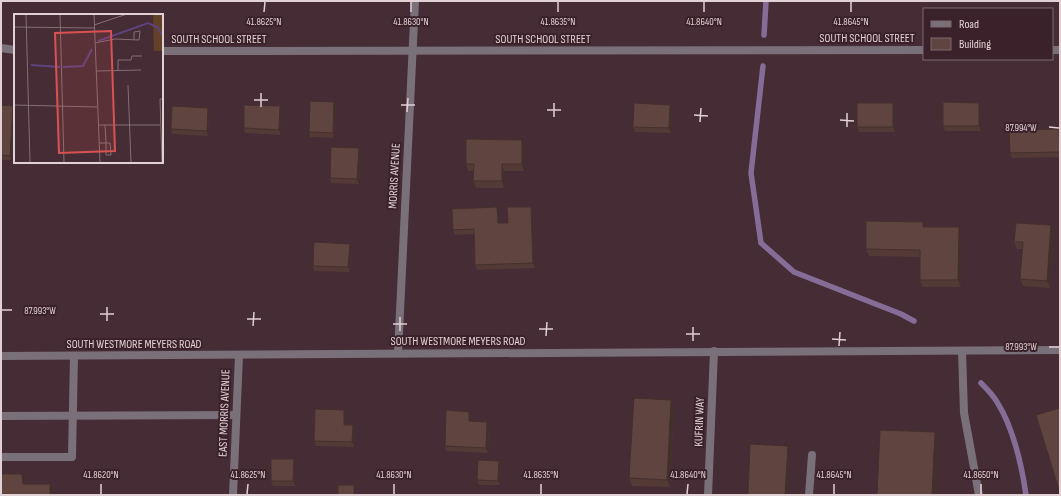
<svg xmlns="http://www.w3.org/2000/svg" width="1061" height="496" font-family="'Sofia Sans Condensed',sans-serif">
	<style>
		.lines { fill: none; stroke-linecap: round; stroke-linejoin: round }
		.stream { stroke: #856d98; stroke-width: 5.5 }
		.service { stroke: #7a7079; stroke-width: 8 }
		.minor { stroke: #7a7079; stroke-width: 8 }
		.tertiary { stroke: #7a7079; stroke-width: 8 }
		.wall { fill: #533a37 }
		.shaded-wall { fill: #43302d }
		.building { fill: #604440; stroke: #43302d }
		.ticks { fill: none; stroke: #e1d0d4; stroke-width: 1.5 }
		.labels { text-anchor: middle; stroke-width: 4; stroke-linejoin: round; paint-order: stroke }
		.street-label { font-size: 12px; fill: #e1d0d4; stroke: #3b222a }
		.inset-river { fill: none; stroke: #5e437f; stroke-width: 2 }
		.inset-road { fill: none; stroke: #846e74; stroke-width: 1 }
		.view { fill: #d95253; fill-opacity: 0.15; stroke: #d95253; stroke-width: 2 }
		.inset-edge { fill: none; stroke: #e1d0d4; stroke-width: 2 }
		.ticks-label { font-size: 10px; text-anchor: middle; fill: #e1d0d4; stroke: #3b222a; stroke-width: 4; stroke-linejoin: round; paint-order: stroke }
	</style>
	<rect width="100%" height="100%" fill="#462c34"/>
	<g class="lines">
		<g class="stream">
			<path d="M764,35L766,1"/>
			<path d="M763,66L751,173L761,243L794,272L901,314L914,321"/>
			<path d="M981,383C987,389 993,395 997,402C1013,427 1022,466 1026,495"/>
		</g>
		<g class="service">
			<path d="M962,351L964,413L979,495"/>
			<path d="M1,416L236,415"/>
			<path d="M1,457H72L74,356"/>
			<path d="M809,495L812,455"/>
		</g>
		<g class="minor">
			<path d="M1,48L15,50"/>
			<path d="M1052,50H1060"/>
			<path d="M162,51L924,50"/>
			<path d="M398,353L415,1"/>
			<path d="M233,495L239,355"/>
			<path d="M708,495L714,351"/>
		</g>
		<path class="tertiary" d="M1,356L1060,350"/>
	</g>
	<g class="wall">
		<path d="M979,103L981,108V131H945L943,126Z"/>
		<path d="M1,105L15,111L11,160H1Z"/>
		<path d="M670,105L672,110L671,133L635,132L633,127Z"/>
		<path d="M336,107L334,138L310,137L309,132Z"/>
		<path d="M208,108L209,113L208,136L172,134L171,129Z"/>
		<path d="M895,108V132H859L857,127Z"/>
		<path d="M282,111L281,135L245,133L244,128Z"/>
		<path d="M1060,131V157L1012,158L1010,153Z"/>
		<path d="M524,147V171H504V188H476L473,181L474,171H468L466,164Z"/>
		<path d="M361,153L359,184L331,183L330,178Z"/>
		<path d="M531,207L533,212L535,268L477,270L475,265L474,234L455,235L453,230L499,212V223H508Z"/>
		<path d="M1051,225L1054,232L1050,288L1023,286L1020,279L1022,249H1017L1014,242Z"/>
		<path d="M925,227L961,234V287H922L920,280V257L869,256L866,249Z"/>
		<path d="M351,249L350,272L314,271L313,266Z"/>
		<path d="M671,400L674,407L670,487L632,486L629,478Z"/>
		<path d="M469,412L471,417V421L487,422L489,427L488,453L446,451L445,446Z"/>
		<path d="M346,415V425H353L355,430L354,447L316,446L314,441Z"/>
		<path d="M294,459L295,464V486H273L271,481Z"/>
		<path d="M499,461L501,466L500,485H479L477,480Z"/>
	</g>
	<g class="shaded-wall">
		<path d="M334,102L336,107L334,138L333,133Z"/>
		<path d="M893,103L895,108V132L893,127Z"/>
		<path d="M979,103L981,108V131L979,126Z"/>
		<path d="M670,105L672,110L671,133L669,128Z"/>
		<path d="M13,106L15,111L11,160L10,156Z"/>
		<path d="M280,106L282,111L281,135L279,130Z"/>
		<path d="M208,108L209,113L208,136L207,131Z"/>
		<path d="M164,126L165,129L164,148L163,146Z"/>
		<path d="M522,140L524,147V171L522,164Z"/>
		<path d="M359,148L361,153L359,184L357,179Z"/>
		<path d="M502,164L504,171V188L502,181Z"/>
		<path d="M497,207L499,212L500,228L498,223Z"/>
		<path d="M531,207L533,212L535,268L533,263Z"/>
		<path d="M1051,225L1054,232L1050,288L1047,281Z"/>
		<path d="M959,227L961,234V287L958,280Z"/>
		<path d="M350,244L351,249L350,272L348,267Z"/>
		<path d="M671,400L674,407L670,487L667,480Z"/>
		<path d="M344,410L346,415V429L344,425Z"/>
		<path d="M469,412L471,417L470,426L469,421Z"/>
		<path d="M487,422L489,427L488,453L486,448Z"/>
		<path d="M353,425L355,430L354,447L352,442Z"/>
		<path d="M935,432L938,441L936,495H932Z"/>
		<path d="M788,446L790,453L788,495H785Z"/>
		<path d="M294,459L295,464V486L293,481Z"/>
		<path d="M499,461L501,466L500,485L498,481Z"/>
		<path d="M22,474L25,483L26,493L23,484Z"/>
		<path d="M50,484L53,493V495H50Z"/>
		<path d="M354,485L355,488V495H354Z"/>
	</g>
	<g class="building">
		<path d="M310,101L334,102L333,133L309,132Z"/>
		<path d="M943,102L979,103V126H943Z"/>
		<path d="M634,103L670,105L669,128L633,127Z"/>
		<rect x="857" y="103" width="36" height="24"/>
		<path d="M1,105L13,106L10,156L1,155Z"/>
		<path d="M244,105L280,106L279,130L244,128Z"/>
		<path d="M172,106L208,108L207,131L171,129Z"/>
		<path d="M162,126H164L163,146H162Z"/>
		<path d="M1059,129L1060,152L1010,153L1009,130Z"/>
		<path d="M466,139L522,140V164H502V181H473L474,164H466Z"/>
		<path d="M331,147L359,148L357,179L330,178Z"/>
		<path d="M497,207L498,223H508L507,207H531L533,263L475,265L474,229L453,230L452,209Z"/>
		<path d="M866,221L923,222V227H959L958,280H920V250L866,249Z"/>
		<path d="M1016,223L1051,225L1047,281L1020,279L1023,242H1014Z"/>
		<path d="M314,242L350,244L348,267L313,266Z"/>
		<path d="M634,398L671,400L667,480L629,478Z"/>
		<path d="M1060,408V493L1036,415Z"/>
		<path d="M315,409L344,410V425H353L352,442L314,441Z"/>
		<path d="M446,410L469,412V421L487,422L486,448L445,446Z"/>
		<path d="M880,430L935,432L932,495H877Z"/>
		<path d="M750,444L788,446L785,495H748Z"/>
		<path d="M271,459H294L293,481H271Z"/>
		<path d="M478,460L499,461L498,481L477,480Z"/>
		<path d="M1,469V474H22L23,484H50V495H1Z"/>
		<rect x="338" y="485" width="16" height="10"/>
	</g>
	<path class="ticks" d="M264,12L265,2M411,12V2M558,12V2M704,12V2M851,12V2M254,100H268M401,105H415M261,107V93M547,110H561M407,112L408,98M694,115L708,116M554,117V103M840,120L854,121M700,122L701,108M847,127V113M1049,127L1059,128M2,310H12M100,314H114M247,319H261M107,321V307M393,324H407M253,326L254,312M539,329H553M400,331V317M686,334H700M546,336L547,322M832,339L846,340M693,341V327M839,346L840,332M1049,347H1059M101,494V484M247,494L248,484M394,494V484M541,494V484M687,494L688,484M834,494V484M981,494V484"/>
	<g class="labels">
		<g class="street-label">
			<text x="867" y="42">SOUTH SCHOOL STREET</text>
			<text x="219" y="43">SOUTH SCHOOL STREET</text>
			<text x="543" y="43">SOUTH SCHOOL STREET</text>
			<text transform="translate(394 176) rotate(-87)" y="4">MORRIS AVENUE</text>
			<text x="458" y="345">SOUTH WESTMORE MEYERS ROAD</text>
			<text x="134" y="348">SOUTH WESTMORE MEYERS ROAD</text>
			<text transform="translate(224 413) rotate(-88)" y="4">EAST MORRIS AVENUE</text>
			<text transform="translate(699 422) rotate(-88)" y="4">KUFRIN WAY</text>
		</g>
	</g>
	<g transform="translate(14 14)">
		<rect width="149" height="149" fill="#462c34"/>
		<path d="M139,0H149V37H140Z" fill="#634129"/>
		<path class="inset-river" d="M84,27L134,9L143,13L149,22M17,51L46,53M49,53L69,52L78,35"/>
		<path class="inset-road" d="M12,0L16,149M46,0L50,149M80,0L86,149M80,11L113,0M0,13L80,14M81,29L101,25L125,26L126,17L120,18V26M82,57L127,56M104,57V46H117L118,42H128M114,71L117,149M0,91L83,93M84,111H146M85,129H96L97,141H92V129L91,111M148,149L146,85H149"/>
		<path class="view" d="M97,17L101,137L45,139L41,19Z"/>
		<rect width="149" height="149" class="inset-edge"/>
	</g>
	<g class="ticks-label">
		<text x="264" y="25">41.8625°N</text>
		<text x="411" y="25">41.8630°N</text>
		<text x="558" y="25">41.8635°N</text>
		<text x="704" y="25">41.8640°N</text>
		<text x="851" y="25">41.8645°N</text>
		<text x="1021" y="131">87.994°W</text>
		<text x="40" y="314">87.993°W</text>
		<text x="1021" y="350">87.993°W</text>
		<text x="101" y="478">41.8620°N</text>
		<text x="248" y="478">41.8625°N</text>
		<text x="394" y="478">41.8630°N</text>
		<text x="541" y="478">41.8635°N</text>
		<text x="688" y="478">41.8640°N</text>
		<text x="834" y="478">41.8645°N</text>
		<text x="981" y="478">41.8650°N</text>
	</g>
	<rect width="1061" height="496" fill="none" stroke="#e1d0d4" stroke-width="4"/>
	<rect x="923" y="8" width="130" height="52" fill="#3b222a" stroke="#7d686e"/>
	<rect x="931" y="21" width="20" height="6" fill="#7a7079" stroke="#7d686e"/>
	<text x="959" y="28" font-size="12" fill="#e1d0d4">Road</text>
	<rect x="931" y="38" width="20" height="12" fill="#604440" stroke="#7d686e"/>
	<text x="959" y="48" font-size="12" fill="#e1d0d4">Building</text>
</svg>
